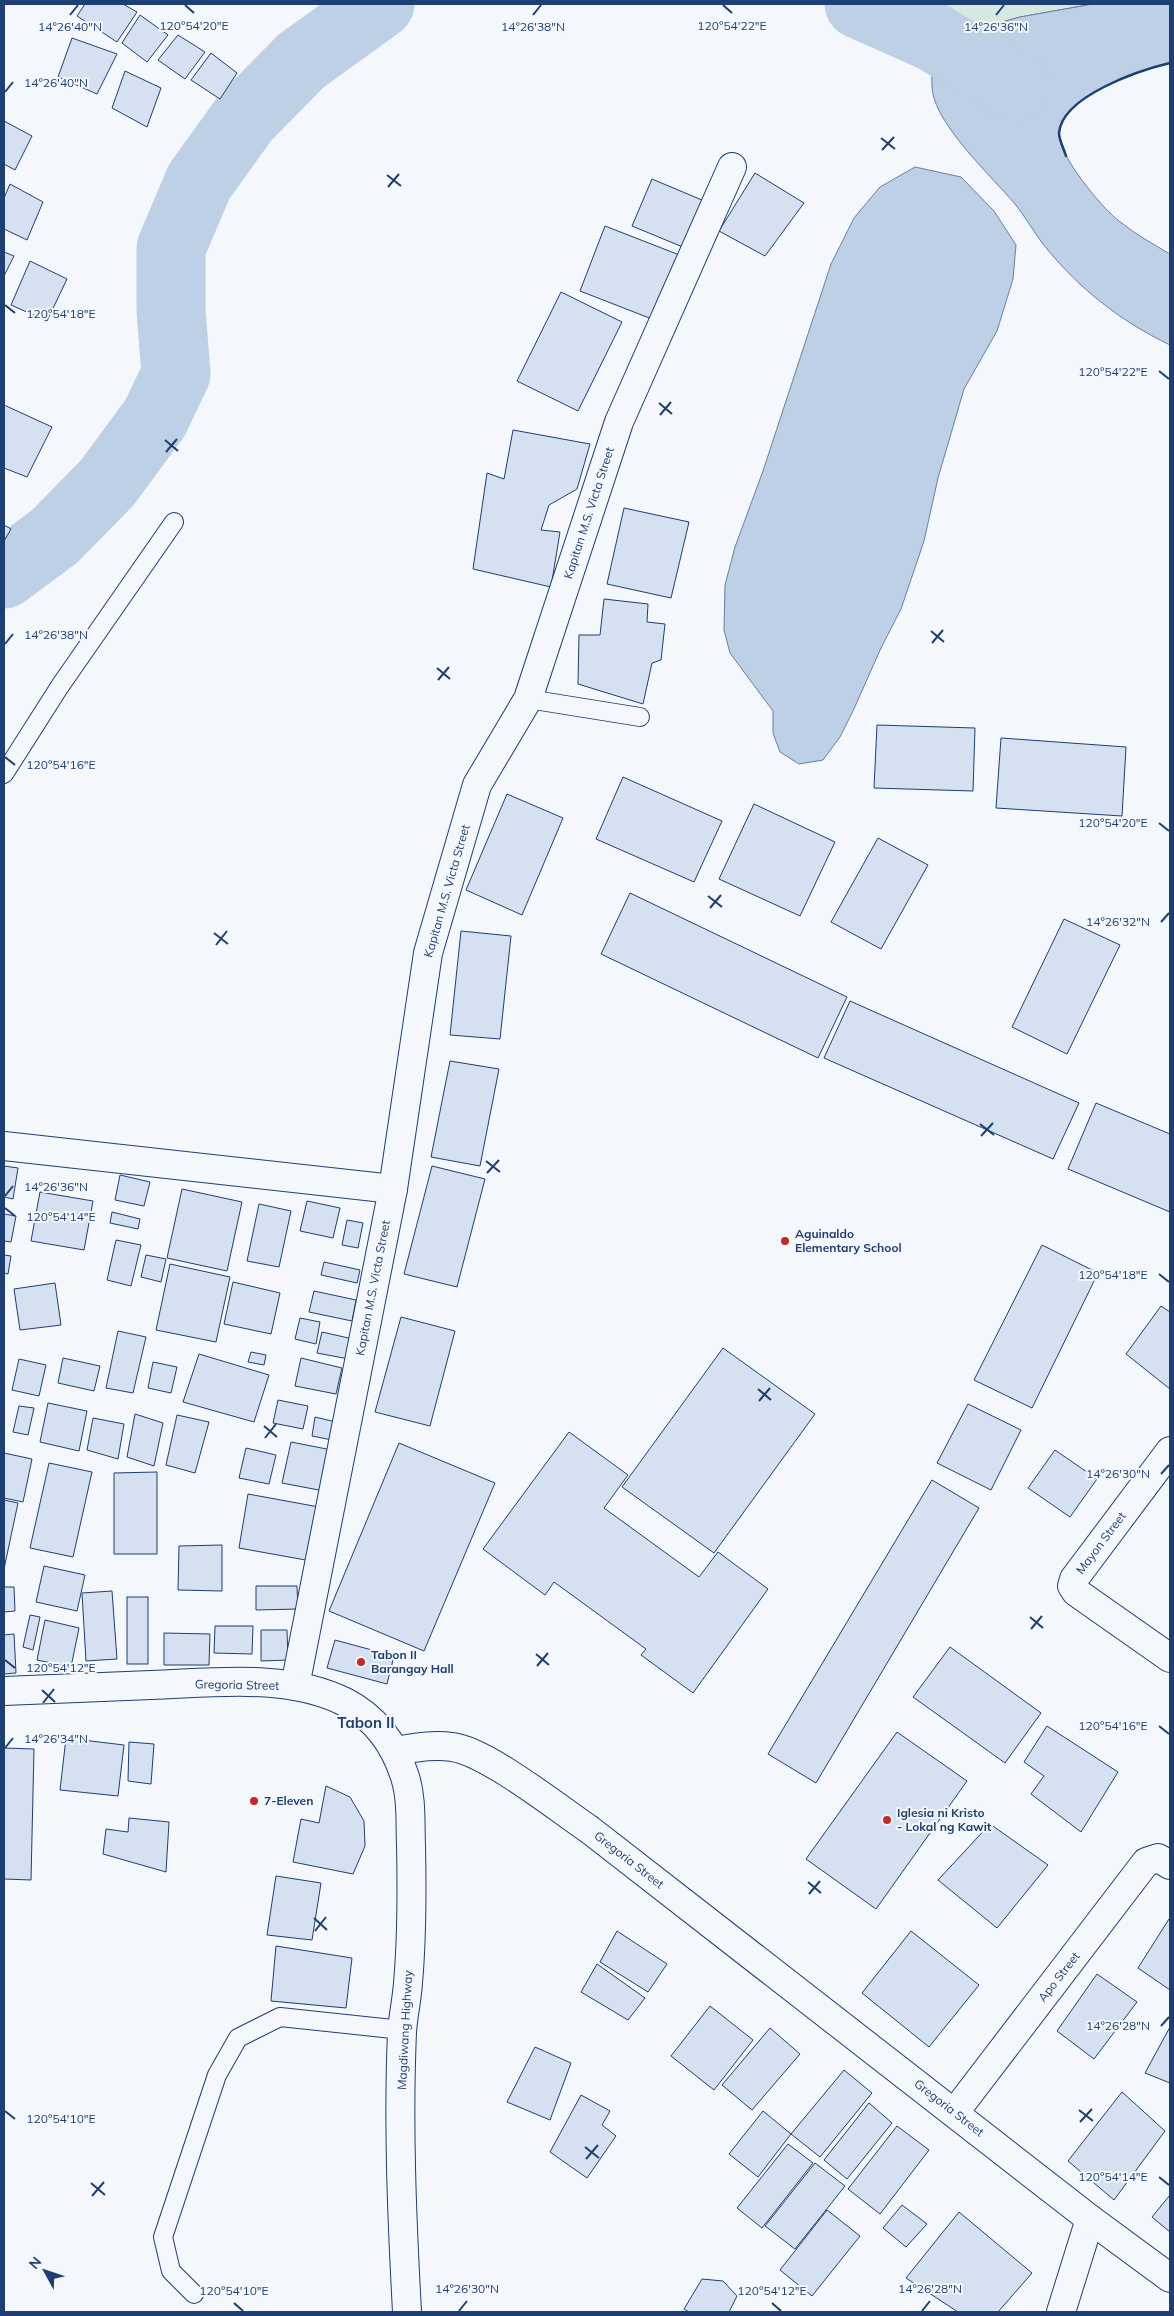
<svg xmlns="http://www.w3.org/2000/svg" width="1174" height="2316" font-family="Mulish,sans-serif">
	<style>
		.green { fill: #d7e8df; stroke: #687fa3 }
		.water { fill: #bed0e5; stroke: #687fa3 }
		.lines { fill: none; stroke-linecap: round; stroke-linejoin: round }
		.river { stroke: #bed0e5; stroke-width: 69 }
		.building { fill: #d5e0f0; stroke: #1d3f73 }
		.lane-casing { stroke: #1d3f73; stroke-width: 20 }
		.street-casing { stroke: #1d3f73; stroke-width: 30 }
		.secondary-casing { stroke: #1d3f73; stroke-width: 30 }
		.lane { stroke: #f4f7fb; stroke-width: 18 }
		.street { stroke: #f4f7fb; stroke-width: 28 }
		.secondary { stroke: #f4f7fb; stroke-width: 28 }
		.wall { stroke: #1d3f73; stroke-width: 2.5 }
		.ticks { fill: none; stroke: #1d3f73; stroke-width: 2 }
		.poi-dot { fill: #c62828; stroke: #f4f7fb; stroke-width: 2 }
		.labels { text-anchor: middle; stroke-width: 4; stroke-linejoin: round; paint-order: stroke }
		.street-label { font-size: 12px; fill: #1d3f73; stroke: #f4f7fb }
		.poi-label { font-size: 12px; font-weight: bold; fill: #1d3f73; stroke: #f4f7fb; text-anchor: start }
		.quarter-label { font-size: 15px; font-weight: bold; fill: #1d3f73; stroke: #f4f7fb }
		.ticks-label { font-size: 12px; text-anchor: middle; fill: #1d3f73; stroke: #f4f7fb; stroke-width: 4; stroke-linejoin: round; paint-order: stroke }
	</style>
	<rect width="100%" height="100%" fill="#f4f7fb"/>
	<path class="green" d="M900,4H1093L1020,17L956,35Z"/>
	<g class="water">
		<path d="M1093,4H1170V63C1142,70 1059,97 1059,134C1059,156 1101,207 1119,221C1135,234 1153,244 1170,254V345C1120,321 1078,288 1043,244C1033,231 1025,216 1015,204C991,176 944,132 934,98C931,89 932,77 932,68L956,35L1020,17Z"/>
		<path d="M915,167L961,177L994,211L1016,245L1013,279L997,331L964,389L938,478L924,541L901,609L881,648L853,711L840,737L823,760L799,764L780,752L773,733V711L730,653L724,630L725,585L735,547L763,471L831,264L854,218L880,187Z"/>
	</g>
	<g class="lines">
		<g class="river">
			<path d="M859,4L933,37L1015,86"/>
			<path d="M4,574L55,536L107,483L155,418L176,374L171,310V248L199,182L245,118L301,61L380,4"/>
		</g>
	</g>
	<g class="building">
		<path d="M85,4H123L137,12L117,42L77,16Z"/>
		<path d="M140,15L168,35L147,62L122,43Z"/>
		<path d="M178,35L205,52L185,79L158,60Z"/>
		<path d="M72,38L117,54L97,94L58,77Z"/>
		<path d="M211,53L237,73L220,99L191,80Z"/>
		<path d="M125,71L161,88L147,127L112,108Z"/>
		<path d="M4,121L32,136L15,170L4,164Z"/>
		<path d="M755,173L804,203L765,256L719,231Z"/>
		<path d="M652,179L709,203L690,250L632,226Z"/>
		<path d="M10,184L43,202L27,240L4,229V198Z"/>
		<path d="M605,226L682,256L657,321L580,291Z"/>
		<path d="M4,252L14,256L4,276Z"/>
		<path d="M30,261L67,279L47,321L11,305Z"/>
		<path d="M561,292L622,322L578,411L517,381Z"/>
		<path d="M4,405L52,427L27,477L4,468Z"/>
		<path d="M513,430L590,444L577,489L549,505L541,530L560,532L551,587L473,569L487,473L504,479Z"/>
		<path d="M624,508L689,522L671,598L607,584Z"/>
		<path d="M4,525L11,529L4,541Z"/>
		<path d="M604,599L648,604L647,622L665,624L661,660L652,663L643,704L578,684L579,635H600Z"/>
		<path d="M877,725L975,728L973,791L874,788Z"/>
		<path d="M1001,738L1126,747L1122,816L996,808Z"/>
		<path d="M623,777L722,821L694,882L596,839Z"/>
		<path d="M507,794L563,818L522,915L466,890Z"/>
		<path d="M754,804L835,842L800,916L719,879Z"/>
		<path d="M878,838L928,865L881,949L831,922Z"/>
		<path d="M630,893L847,997L818,1058L601,954Z"/>
		<path d="M1064,919L1120,945L1067,1054L1012,1027Z"/>
		<path d="M461,931L511,936L500,1039L450,1035Z"/>
		<path d="M850,1001L1079,1103L1053,1159L824,1058Z"/>
		<path d="M450,1061L499,1069L480,1166L431,1157Z"/>
		<path d="M1096,1103L1170,1134V1212L1068,1169Z"/>
		<path d="M4,1166L18,1168L13,1199L4,1197Z"/>
		<path d="M432,1166L485,1179L457,1287L404,1274Z"/>
		<path d="M120,1175L150,1182L144,1206L115,1200Z"/>
		<path d="M182,1189L242,1202L227,1271L167,1258Z"/>
		<path d="M40,1192L93,1201L84,1250L31,1241Z"/>
		<path d="M307,1201L340,1208L333,1238L300,1231Z"/>
		<path d="M259,1204L291,1211L279,1267L247,1261Z"/>
		<path d="M112,1212L140,1219L138,1229L110,1223Z"/>
		<path d="M4,1214L16,1216L11,1242L4,1241Z"/>
		<path d="M347,1220L363,1223L358,1248L342,1245Z"/>
		<path d="M116,1240L141,1245L131,1286L107,1280Z"/>
		<path d="M1042,1245L1098,1273L1032,1408L974,1380Z"/>
		<path d="M4,1255L11,1256L8,1274L4,1273Z"/>
		<path d="M146,1255L166,1259L161,1282L141,1277Z"/>
		<path d="M324,1262L360,1270L357,1283L321,1275Z"/>
		<path d="M170,1264L230,1277L216,1342L156,1330Z"/>
		<path d="M233,1282L280,1293L271,1334L224,1324Z"/>
		<path d="M55,1283L61,1325L20,1330L14,1289Z"/>
		<path d="M314,1291L356,1300L352,1321L309,1312Z"/>
		<path d="M1161,1306L1170,1312V1389L1126,1354Z"/>
		<path d="M401,1317L455,1331L430,1426L375,1412Z"/>
		<path d="M300,1318L320,1322L316,1344L295,1339Z"/>
		<path d="M118,1331L146,1337L133,1393L106,1388Z"/>
		<path d="M322,1332L353,1339L349,1359L317,1353Z"/>
		<path d="M723,1348L815,1414L714,1553L622,1487Z"/>
		<path d="M251,1352L266,1355L264,1365L248,1362Z"/>
		<path d="M199,1354L269,1375L254,1422L183,1402Z"/>
		<path d="M63,1358L100,1366L94,1391L58,1383Z"/>
		<path d="M301,1358L342,1368L336,1394L295,1386Z"/>
		<path d="M19,1359L46,1365L39,1396L12,1390Z"/>
		<path d="M153,1362L177,1367L171,1393L148,1388Z"/>
		<path d="M278,1400L308,1406L303,1429L273,1423Z"/>
		<path d="M48,1403L87,1411L79,1451L40,1442Z"/>
		<path d="M968,1404L1021,1430L991,1490L937,1463Z"/>
		<path d="M19,1406L34,1408L28,1435L13,1432Z"/>
		<path d="M135,1414L163,1423L154,1466L127,1457Z"/>
		<path d="M177,1415L209,1422L195,1473L166,1465Z"/>
		<path d="M315,1417L336,1422L332,1440L312,1436Z"/>
		<path d="M93,1418L124,1424L118,1459L87,1450Z"/>
		<path d="M569,1432L628,1475L604,1508L699,1577L718,1552L768,1589L693,1693L641,1655L646,1649L554,1582L545,1595L483,1549Z"/>
		<path d="M291,1442L332,1450L324,1491L282,1483Z"/>
		<path d="M399,1443L495,1483L424,1651L329,1611Z"/>
		<path d="M246,1448L276,1455L269,1484L239,1478Z"/>
		<path d="M1055,1450L1097,1479L1070,1517L1028,1488Z"/>
		<path d="M4,1453L32,1459L23,1502L4,1498Z"/>
		<path d="M49,1463L92,1472L73,1557L30,1548Z"/>
		<path d="M157,1472V1554H114V1473Z"/>
		<path d="M932,1480L979,1508L816,1783L768,1754Z"/>
		<path d="M248,1494L319,1507L311,1561L239,1548Z"/>
		<path d="M4,1500L18,1503L4,1569Z"/>
		<path d="M222,1545V1591L178,1590L179,1546Z"/>
		<path d="M44,1566L85,1575L77,1611L36,1602Z"/>
		<path d="M256,1586H297L298,1609L256,1610Z"/>
		<path d="M4,1587H14L15,1611L4,1612Z"/>
		<path d="M112,1591L117,1659L86,1661L82,1593Z"/>
		<rect x="127" y="1597" width="21" height="67"/>
		<path d="M30,1615L40,1617L33,1650L23,1647Z"/>
		<path d="M45,1620L79,1628L71,1667L37,1660Z"/>
		<path d="M215,1626H253L252,1654L214,1653Z"/>
		<path d="M261,1630H287L288,1660L261,1661Z"/>
		<path d="M4,1631V1635L14,1634L16,1673L4,1674Z"/>
		<path d="M164,1633L210,1634L209,1665H164Z"/>
		<path d="M335,1640L394,1656L387,1684L327,1668Z"/>
		<path d="M950,1647L1041,1713L1005,1763L913,1697Z"/>
		<path d="M1047,1726L1118,1772L1081,1832L1031,1794L1044,1776L1024,1762Z"/>
		<path d="M897,1732L967,1781L876,1909L806,1859Z"/>
		<path d="M66,1738L124,1745L118,1796L60,1790Z"/>
		<path d="M129,1742L154,1744L151,1784L128,1781Z"/>
		<path d="M4,1748L34,1749L31,1880L4,1879Z"/>
		<path d="M326,1786L350,1797L364,1821L365,1846L353,1874L293,1862L301,1819L319,1823Z"/>
		<path d="M129,1818L169,1822L166,1872L103,1854L106,1829L128,1832Z"/>
		<path d="M990,1824L1048,1865L997,1928L938,1880Z"/>
		<path d="M276,1876L321,1883L312,1940L267,1935Z"/>
		<path d="M1169,1919L1170,1920V1990L1138,1968Z"/>
		<path d="M617,1931L667,1964L648,1992L600,1962Z"/>
		<path d="M911,1931L979,1985L929,2047L862,1993Z"/>
		<path d="M276,1946L352,1958L346,2008L271,2001Z"/>
		<path d="M597,1964L645,1998L628,2020L581,1992Z"/>
		<path d="M1097,1974L1137,2002L1094,2059L1057,2031Z"/>
		<path d="M710,2006L753,2040L714,2090L671,2056Z"/>
		<path d="M1170,2027V2083L1145,2073Z"/>
		<path d="M770,2028L800,2054L752,2110L722,2085Z"/>
		<path d="M535,2047L571,2063L550,2120L507,2102Z"/>
		<path d="M844,2070L872,2093L820,2157L791,2134Z"/>
		<path d="M1122,2092L1165,2131L1114,2200L1068,2161Z"/>
		<path d="M581,2095L610,2111L602,2125L616,2136L587,2178L550,2152Z"/>
		<path d="M869,2103L892,2123L847,2179L824,2160Z"/>
		<path d="M763,2111L791,2134L758,2177L729,2154Z"/>
		<path d="M897,2126L929,2150L880,2214L848,2189Z"/>
		<path d="M788,2144L813,2163L762,2228L737,2208Z"/>
		<path d="M815,2163L845,2186L795,2249L765,2226Z"/>
		<path d="M1170,2195V2232L1152,2217Z"/>
		<path d="M902,2205L927,2224L906,2247L883,2228Z"/>
		<path d="M827,2210L860,2236L812,2296L780,2270Z"/>
		<path d="M959,2212L1032,2273L998,2312H958L906,2278Z"/>
		<path d="M702,2279L723,2281L737,2296L729,2312H689L684,2309Z"/>
	</g>
	<g class="lines">
		<g class="lane-casing">
			<g id="lane">
				<path d="M528,699L640,717"/>
				<path d="M4,774L60,686L174,522"/>
				<path d="M194,2294L171,2271L163,2237L217,2075L238,2038L280,2017L402,2030"/>
			</g>
		</g>
		<g class="street-casing">
			<g id="street">
				<path d="M4,1146L393,1189"/>
				<path d="M1170,1451L1074,1579L1072,1586L1076,1592L1170,1658"/>
				<path d="M295,1686L393,1189L428,953L477,785L528,699L619,422L732,167"/>
				<path d="M955,2112L1146,1862L1158,1858L1170,1865"/>
				<path d="M1061,2312L1090,2219"/>
			</g>
		</g>
		<g class="secondary-casing">
			<g id="secondary">
				<path d="M4,1691C53,1689 102,1687 151,1685C214,1683 287,1673 345,1702C376,1718 395,1745 405,1777C412,1799 410,1823 411,1845C412,1891 412,1937 408,1983C407,1999 403,2016 402,2032C398,2126 402,2219 407,2312"/>
				<path d="M395,1751C414,1748 433,1744 452,1747C486,1751 559,1809 590,1830L1090,2219L1170,2278"/>
			</g>
		</g>
		<use href="#lane" class="lane"/>
		<use href="#street" class="street"/>
		<use href="#secondary" class="secondary"/>
		<path class="wall" d="M1066,156C1064,149 1059,140 1059,133C1062,96 1140,70 1170,63"/>
	</g>
	<path class="ticks" d="M185,5L194,13M723,5L732,13M70,15L78,5M533,15L541,5M996,15L1004,5M5,92L13,82M881,138L895,149M882,150L894,137M387,175L401,186M388,187L399,174M5,305L15,313M1159,371L1169,379M659,403L672,414M660,415L671,402M165,440L178,451M166,452L177,439M931,631L944,642M932,643L943,630M5,644L13,634M437,668L450,679M438,680L449,667M5,757L15,765M1159,823L1169,831M708,896L722,907M710,908L721,895M1161,922L1169,913M214,933L228,944M216,945L227,931M980,1124L994,1135M981,1136L993,1123M486,1161L500,1172M487,1173L499,1160M5,1196L13,1186M5,1208L15,1216M1159,1274L1169,1282M758,1389L771,1400M759,1401L770,1388M264,1426L277,1437M265,1438L276,1424M1161,1474L1169,1465M1030,1617L1043,1628M1031,1629L1042,1616M536,1654L549,1665M5,1660L15,1668M537,1666L548,1653M42,1690L55,1702M43,1703L54,1689M1159,1726L1169,1734M5,1748L13,1738M808,1882L821,1893M809,1894L820,1881M314,1918L327,1930M315,1931L326,1917M1161,2026L1169,2017M1079,2110L1093,2121M5,2111L15,2119M1080,2122L1092,2109M585,2147L599,2158M586,2159L598,2145M1159,2177L1169,2185M91,2183L105,2195M92,2196L104,2182M234,2303L243,2311M772,2303L781,2311M459,2311L467,2301M922,2311L930,2301"/>
	<g class="poi-dot">
		<circle cx="785" cy="1241" r="5"/>
		<circle cx="361" cy="1662" r="5"/>
		<circle cx="254" cy="1801" r="5"/>
		<circle cx="887" cy="1820" r="5"/>
	</g>
	<g class="labels">
		<g class="street-label">
			<text transform="translate(589 513) rotate(-72)" y="4">Kapitan M.S. Victa Street</text>
			<text transform="translate(447 891) rotate(-74)" y="4">Kapitan M.S. Victa Street</text>
			<text transform="translate(373 1288) rotate(-79)" y="4">Kapitan M.S. Victa Street</text>
			<text transform="translate(1101 1543) rotate(-53)" y="4">Mayon Street</text>
			<text transform="translate(237 1685) rotate(1)" y="4">Gregoria Street</text>
			<text transform="translate(629 1860) rotate(38)" y="4">Gregoria Street</text>
			<text transform="translate(1059 1977) rotate(-52)" y="4">Apo Street</text>
			<text transform="translate(405 2030) rotate(-87)" y="4">Magdiwang Highway</text>
			<text transform="translate(949 2108) rotate(38)" y="4">Gregoria Street</text>
		</g>
		<g class="poi-label">
			<text x="795" y="1238">Aguinaldo<tspan x="795" dy="14">Elementary School</tspan></text>
			<text x="371" y="1659">Tabon II<tspan x="371" dy="14">Barangay Hall</tspan></text>
			<text x="264" y="1805">7-Eleven</text>
			<text x="897" y="1817">Iglesia ni Kristo<tspan x="897" dy="14">- Lokal ng Kawit</tspan></text>
		</g>
		<g class="quarter-label">
			<text x="366" y="1728">Tabon II</text>
		</g>
	</g>
	<g class="ticks-label">
		<text x="732" y="30">120°54'22"E</text>
		<text x="194" y="30">120°54'20"E</text>
		<text x="70" y="31">14°26'40"N</text>
		<text x="533" y="31">14°26'38"N</text>
		<text x="996" y="31">14°26'36"N</text>
		<text x="56" y="87">14°26'40"N</text>
		<text x="61" y="318">120°54'18"E</text>
		<text x="1113" y="376">120°54'22"E</text>
		<text x="56" y="639">14°26'38"N</text>
		<text x="61" y="769">120°54'16"E</text>
		<text x="1113" y="827">120°54'20"E</text>
		<text x="1118" y="926">14°26'32"N</text>
		<text x="56" y="1191">14°26'36"N</text>
		<text x="61" y="1221">120°54'14"E</text>
		<text x="1113" y="1279">120°54'18"E</text>
		<text x="1118" y="1478">14°26'30"N</text>
		<text x="61" y="1672">120°54'12"E</text>
		<text x="1113" y="1730">120°54'16"E</text>
		<text x="56" y="1743">14°26'34"N</text>
		<text x="1118" y="2030">14°26'28"N</text>
		<text x="61" y="2123">120°54'10"E</text>
		<text x="1113" y="2181">120°54'14"E</text>
		<text x="467" y="2293">14°26'30"N</text>
		<text x="930" y="2293">14°26'28"N</text>
		<text x="234" y="2295">120°54'10"E</text>
		<text x="772" y="2295">120°54'12"E</text>
	</g>
	<rect width="1174" height="2316" fill="none" stroke="#1d3f73" stroke-width="10"/>
	<g transform="translate(45 2271) rotate(310)" stroke="#f4f7fb" stroke-width="4" paint-order="stroke">
	<path d="M0-4L9 19L0 12L-9 19Z" fill="#1d3f73"/>
	<text y="-8" font-size="14" font-weight="bold" text-anchor="middle" fill="#1d3f73">N</text>
	</g>
</svg>
